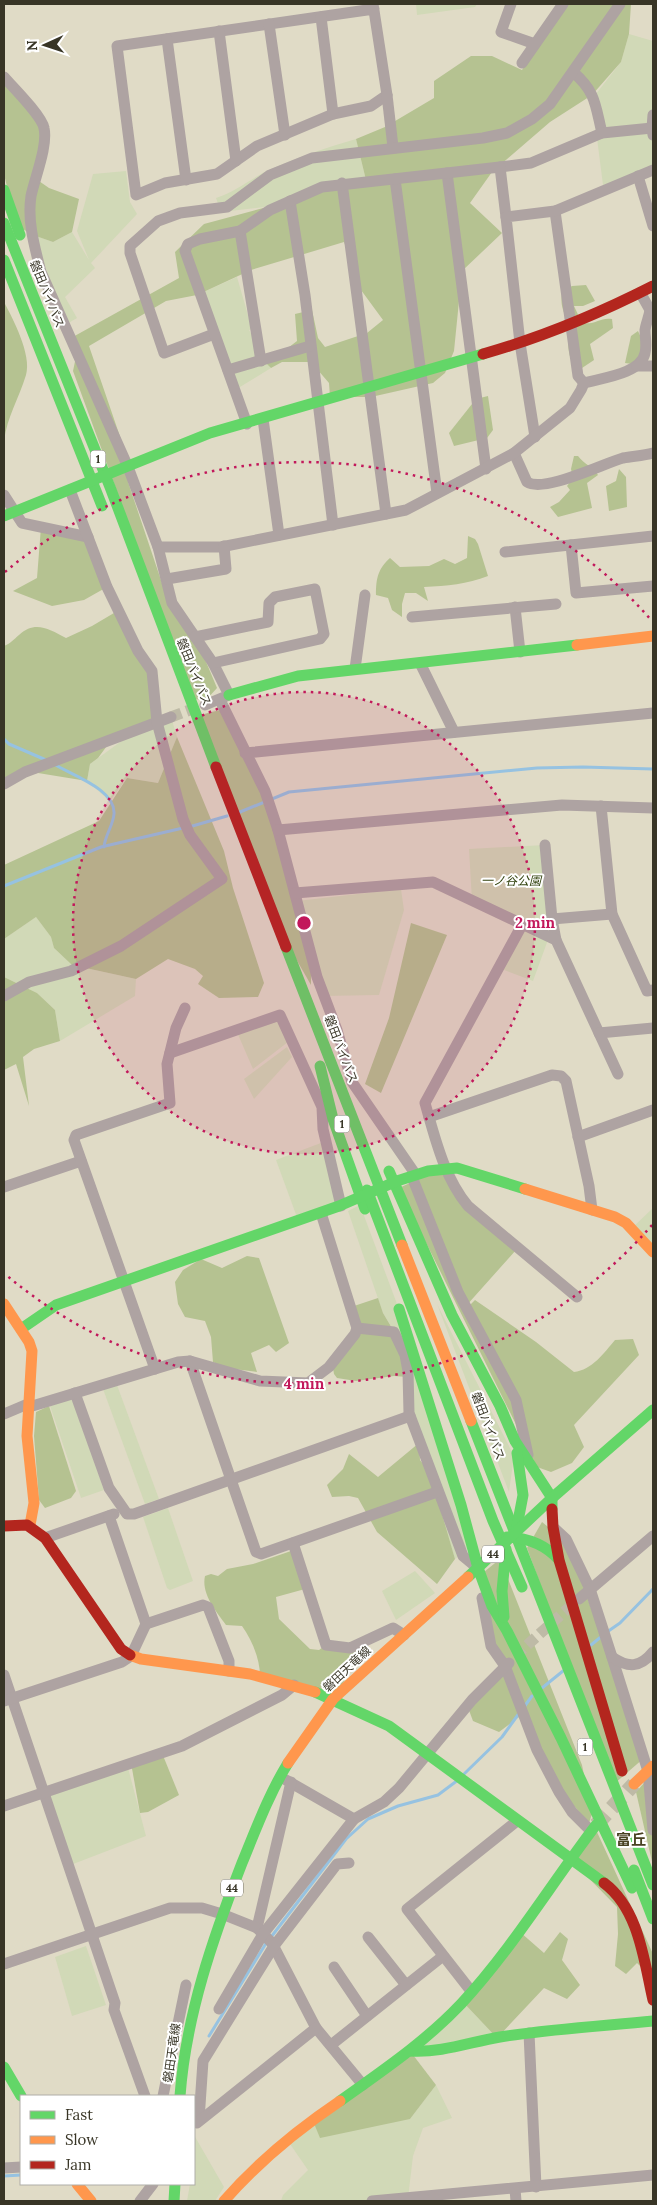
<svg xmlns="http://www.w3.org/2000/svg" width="657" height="2205" font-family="Lora,'Noto Sans JP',serif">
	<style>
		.green { fill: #d1d9b7 }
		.forest { fill: #b5c291 }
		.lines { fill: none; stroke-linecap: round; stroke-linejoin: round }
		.stream { stroke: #96c2e1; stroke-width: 3 }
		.street-tunnel { stroke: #bebaa6; stroke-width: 11; stroke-dasharray: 11 5.5; stroke-linecap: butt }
		.secondary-tunnel { stroke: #bebaa6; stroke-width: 15; stroke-dasharray: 15 8; stroke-linecap: butt }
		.street { stroke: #aea3a2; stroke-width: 11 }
		.fast { stroke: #63d668; stroke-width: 11 }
		.slow { stroke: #ff974d; stroke-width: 11 }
		.jam { stroke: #b3261e; stroke-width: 11 }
		.ring { fill: none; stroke: #c2185b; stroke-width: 2.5; stroke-dasharray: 2.5 5 }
		.labels { text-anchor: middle; stroke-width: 4; stroke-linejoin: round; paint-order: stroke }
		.shield { fill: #fff; stroke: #747267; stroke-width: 1 }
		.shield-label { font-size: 11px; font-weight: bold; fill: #383526 }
		.street-label { font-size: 12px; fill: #383526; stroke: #fff }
		.park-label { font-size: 12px; font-style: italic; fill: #30410c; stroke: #fff }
		.quarter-label { font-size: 15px; font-weight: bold; fill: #484121; stroke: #fff }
		.centre { fill: #c2185b; stroke: #fff; stroke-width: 2.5 }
		.ring-label { font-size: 15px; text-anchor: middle; font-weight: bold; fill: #c2185b; stroke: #fff; stroke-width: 4; stroke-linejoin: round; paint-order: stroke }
	</style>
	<rect width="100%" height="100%" fill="#e0dbc6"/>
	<g class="green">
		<path d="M416,4H477L475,7L417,15Z"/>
		<path d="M629,34L653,41V170L603,185L592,99L621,62Z"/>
		<path d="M356,139L366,180L265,207L221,212L216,198C237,191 251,178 271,169C299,157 327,147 356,139Z"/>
		<path d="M126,171L130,202L137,214L91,263L95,268L65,297L77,318L65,325L33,235L53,242L72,232L89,260L77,231L93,174Z"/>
		<path d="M237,277L252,329L249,330L271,368L235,390L197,295Z"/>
		<path d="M171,717L177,737L158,783L127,778L110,801L87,781L90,764L123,740Z"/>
		<path d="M545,845L549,937L533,981L499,968L522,925L472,901L469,849Z"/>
		<path d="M401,889L404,910L379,995L324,996L297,901Z"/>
		<path d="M36,917L51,937L54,948L72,965L136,979L135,996L60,1041L55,1010L37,993L4,977V939Z"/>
		<path d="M276,1017L288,1042L253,1069L236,1030Z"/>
		<path d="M287,1047L292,1057L254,1099L244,1079Z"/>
		<path d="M326,1141L340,1199L298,1220L276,1160Z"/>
		<path d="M360,1205L403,1320L469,1547L455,1559L416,1436L397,1336L383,1313L348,1211Z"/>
		<path d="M653,1208V1252L631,1229Z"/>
		<path d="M437,1304L514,1456L509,1492Z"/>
		<path d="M117,1385L159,1499L145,1504L103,1389Z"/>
		<path d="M72,1399L104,1490L81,1498L50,1406Z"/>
		<path d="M168,1508L193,1581L170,1590L167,1588L143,1517Z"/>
		<path d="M415,1571L435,1593L396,1620L382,1591Z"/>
		<path d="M127,1764L146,1836L68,1866L48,1791Z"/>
		<path d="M86,1946L106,2005L72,2016L55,1957Z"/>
		<path d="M462,2001L497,2038L410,2051Z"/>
		<path d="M436,2085L452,2118L423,2128L413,2156L408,2198L373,2201H281L283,2195L308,2170L290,2144L313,2121L410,2119Z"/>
		<path d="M194,2135L224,2187L215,2201H187L190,2184H194Z"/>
	</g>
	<g class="forest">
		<path d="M564,4H631L629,34L621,62L592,95L550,122L492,172L470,203L502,233L462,271L454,351L445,373L433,383L371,397H330L329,383L311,362H282L271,368L267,364L297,341L295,314L312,310L318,338L325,347L367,333L383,320L361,290L344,242L251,270L197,295L166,301L89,346L127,457L128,482L165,592L197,640L217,688L206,700L193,699L73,371L77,352L71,338L179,278L175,252L204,224L366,180L356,139L385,127L434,98V81L471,56H492L522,70Z"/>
		<path d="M4,75L35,114L44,138L36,179L49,188L79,199L72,232L53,242L33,235L16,225L4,174Z"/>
		<path d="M586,285L595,301L583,306H574L582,323C596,325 600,317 612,319L613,328L590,344L594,360L579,370C564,357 570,340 567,322C564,310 560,307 562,292L572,286Z"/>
		<path d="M4,302C13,319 32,355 26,375C19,398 7,417 4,441Z"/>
		<path d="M638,331L643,342L641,357L632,364L625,363L631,336Z"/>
		<path d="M488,396L493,430L487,438L454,446L449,433L476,399Z"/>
		<path d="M574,456H578C584,464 593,467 598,475L587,483L592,508L558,517L550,507L559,502L570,490L567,486L573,478L571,469Z"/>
		<path d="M619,469L626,477L627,507L609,511L606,486L616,481Z"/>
		<path d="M41,527L88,537L107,587L84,600L52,606L13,591L37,578Z"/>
		<path d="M468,536L475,539L478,544L488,576C467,584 447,586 424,587L428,601L416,593H405L402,604V617L392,610L388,598L376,595C376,578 378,569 390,558L400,567L429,566L444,559L455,564L467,558Z"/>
		<path d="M114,613L153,675V724L112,739L98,758L90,764L87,781L38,773L4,778V646C10,644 14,639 19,635C35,620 49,629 66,638L92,626Z"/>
		<path d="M224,709L265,791L311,953V985L280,931L200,715Z"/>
		<path d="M177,737L224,851L233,888L264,983L258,997L219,998L198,984L203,976L195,969L168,959L136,979L72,965L54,948L51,937L36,917L4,939V865L99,821L127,778L158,783Z"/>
		<path d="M411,923L447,935L381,1093L365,1084L389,1018Z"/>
		<path d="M4,977L37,993L55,1010L60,1041L34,1049L23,1057L29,1106L16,1064L4,1070Z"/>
		<path d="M445,1167L458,1194L516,1250L466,1306L467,1308L475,1300L536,1342L574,1372C592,1370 604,1353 615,1340L633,1339L639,1355L574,1425L584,1447L572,1463L551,1472L537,1467L399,1188Z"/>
		<path d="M247,1256L259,1258L289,1343L276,1352L269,1345L251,1353L257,1372L226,1368L213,1362L211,1337L205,1321L185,1317L178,1304L175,1282L183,1270L201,1259L222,1268Z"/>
		<path d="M378,1298L383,1313L399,1340L408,1377L394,1376L356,1381L337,1378L334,1374L332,1362L355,1334L351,1307Z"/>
		<path d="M49,1406L76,1491L71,1498L45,1508L39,1500L34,1436L36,1412Z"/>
		<path d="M419,1443L420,1460L430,1473L455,1559L437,1584L377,1532L358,1498L349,1496L332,1497L327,1485L343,1469L349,1454L378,1477Z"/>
		<path d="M542,1522L568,1543L644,1758L614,1784L527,1548Z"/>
		<path d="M291,1551L305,1589L276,1597L279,1619L310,1649L319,1650L326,1645L361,1650L360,1661L352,1668L333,1699L260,1676C260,1659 252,1640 242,1626L226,1625C216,1611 201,1594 205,1576L211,1574L218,1576L227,1569L253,1564Z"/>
		<path d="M500,1559L582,1765L592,1814L589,1823L574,1806L545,1766L523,1714L499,1732L473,1721L467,1705L505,1666L491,1646L484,1572Z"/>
		<path d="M162,1753L179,1795L148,1812L140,1813L131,1763Z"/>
		<path d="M645,1782L653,1830V1866L636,1792Z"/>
		<path d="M597,1832L653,1954V1979L637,1963L626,1974L615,1966L618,1934L617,1907L570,1859Z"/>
		<path d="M520,1932L544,1953L560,1932L568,1939L562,1960L580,1985L567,1999L544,1988L497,2038L462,2001Z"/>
		<path d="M410,2051L436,2085L410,2119L320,2138L313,2121Z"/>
	</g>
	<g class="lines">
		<g class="stream">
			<path d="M4,739L9,744L46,760"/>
			<path d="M54,764C71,775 116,789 114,814C113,826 105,835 104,847"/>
			<path d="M240,812L289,792L537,768L583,767L653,769"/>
			<path d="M189,827L227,816"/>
			<path d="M4,886L101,847L183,828"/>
			<path d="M607,1632L620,1623L653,1589"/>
			<path d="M591,1645L602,1636"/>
			<path d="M542,1688L563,1671"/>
			<path d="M524,1707L532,1696"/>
			<path d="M464,1774L502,1737L520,1712"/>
			<path d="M209,2036L265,1945L346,1839L368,1819L398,1806L438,1795L458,1780"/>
			<path d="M4,2176L21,2175"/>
		</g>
		<g class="street-tunnel">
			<path d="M171,717L198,707"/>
			<path d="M515,1656L574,1603"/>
		</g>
		<path class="secondary-tunnel" d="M596,1825L634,1784"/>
		<g class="street">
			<path d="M373,4L387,95L371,106L333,114L257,146L217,174L165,183L136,195L117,46L374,9"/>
			<path d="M511,4L501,32L535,44"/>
			<path d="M321,17L333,114"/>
			<path d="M269,24L285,135"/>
			<path d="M219,31L236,161"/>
			<path d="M167,39L186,180"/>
			<path d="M522,63L563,4"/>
			<path d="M573,72C596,92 595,104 602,133"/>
			<path d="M4,77C13,87 42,116 44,128C48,146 35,177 31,196C27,222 35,248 41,272L128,467L158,547L172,603L213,663L229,695L205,705"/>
			<path d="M387,95L393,147"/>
			<path d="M653,115L652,128L653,135"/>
			<path d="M500,167L531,163L602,133L652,128"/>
			<path d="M447,173L486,469"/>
			<path d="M638,176L653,226"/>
			<path d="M395,179L437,493"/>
			<path d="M342,183L386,514"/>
			<path d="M290,201L305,295L333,525"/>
			<path d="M555,211L578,376L584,383C601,378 641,374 645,353C647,346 645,337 645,330C646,323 649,317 650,310L641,294"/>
			<path d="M240,231L261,361"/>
			<path d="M214,334L164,353L130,253V246L158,221L180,213L227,207L270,175L312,158L483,138L507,133L532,119L550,104L620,4"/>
			<path d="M637,366H653"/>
			<path d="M228,370L310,346"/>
			<path d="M263,419L279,535"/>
			<path d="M247,424L185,251L188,244L200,239L240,231L270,210L322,187L500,167L506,217"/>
			<path d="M535,437L520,343L506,217L555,211L653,170"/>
			<path d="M514,453L527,482C544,493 602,464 623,458C633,456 643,456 653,453"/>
			<path d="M4,495L22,523L88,537"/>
			<path d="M571,545L576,593L653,586"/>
			<path d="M158,547H221L406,510L514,453L570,408L581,390L584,383"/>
			<path d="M505,552L653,536"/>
			<path d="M167,579L226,569L224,546"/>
			<path d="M515,607L520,652"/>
			<path d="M412,617L556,604"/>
			<path d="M195,637L268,622L269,603L275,597L315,589L324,634L320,639L213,663"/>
			<path d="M420,663L454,732"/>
			<path d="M355,669L365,595"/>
			<path d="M220,700L265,791L278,830L317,977L337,1030L352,1082L416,1175"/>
			<path d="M245,753L653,713"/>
			<path d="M4,784L25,772L171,717"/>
			<path d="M601,806L612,914L647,991L653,990"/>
			<path d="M278,830L562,805L653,808"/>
			<path d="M545,845L552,919L556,940"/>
			<path d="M295,893L433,882L556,940L599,1033L653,1028"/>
			<path d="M552,919L612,914"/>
			<path d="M522,925L425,1103C435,1138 444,1177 468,1206L577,1297"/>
			<path d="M4,996L29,982L71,971L121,946L222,879L190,835L183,819L157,722L152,671L138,651L107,587L70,490"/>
			<path d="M599,1033L618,1074"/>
			<path d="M170,1053L280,1015L322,1107L323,1129L341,1206"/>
			<path d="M429,1117L552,1075L561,1076L566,1081L589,1186L592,1210"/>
			<path d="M578,1137L653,1110"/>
			<path d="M412,1177L458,1292L516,1400L528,1455"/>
			<path d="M4,1187L81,1161"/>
			<path d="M357,1328L394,1332L405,1355L408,1371L409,1413L463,1556L475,1566"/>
			<path d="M190,1361L256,1552L261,1554L437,1492"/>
			<path d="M155,1369L74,1140L76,1135L170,1103L167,1064L176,1028L185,1008"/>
			<path d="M75,1393L109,1488L127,1514H134L410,1416"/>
			<path d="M29,1407L178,1362L190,1361L260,1381L308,1383L329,1367L355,1334L357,1328L321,1213"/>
			<path d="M4,1414L30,1403"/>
			<path d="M554,1528L566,1539L590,1589L612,1657L648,1771L653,1830"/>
			<path d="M45,1538L114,1514"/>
			<path d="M293,1543L326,1645L350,1648L393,1628L404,1635"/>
			<path d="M482,1598L491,1646L505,1666L537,1750L559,1792L572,1812L591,1831"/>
			<path d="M579,1599L653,1536"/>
			<path d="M146,1624L203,1605L208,1607L229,1661V1671"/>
			<path d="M612,1657C628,1668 640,1668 653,1652"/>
			<path d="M4,1675L115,2003L114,2010L145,2096"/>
			<path d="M4,1701L122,1662L131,1656L146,1624L109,1516"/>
			<path d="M286,1780L354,1819"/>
			<path d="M4,1806L182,1746L282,1695L294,1685"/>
			<path d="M257,1928L291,1782"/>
			<path d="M368,1937L406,1985"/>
			<path d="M4,1964L170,1908H202L222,1914L257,1928L272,1943L316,2028L363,2085"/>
			<path d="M334,1967L367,2016"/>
			<path d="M471,1991L407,1909L517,1821"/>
			<path d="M219,2009L263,1934L354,1819L384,1802L399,1788L472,1700L509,1663"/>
			<path d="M529,2033L536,2187"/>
			<path d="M331,2045L443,1956"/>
			<path d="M163,2096L186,1985"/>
			<path d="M199,2120L203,2061L274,1946L337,1864L349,1863"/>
			<path d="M197,2123L316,2028"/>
			<path d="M4,2168L21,2167"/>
			<path d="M515,2189L516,2201"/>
			<path d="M140,2201L153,2184"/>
			<path d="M372,2201L653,2175"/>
		</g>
		<g class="fast">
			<path d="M4,190L20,235"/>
			<path d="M4,223L110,487L216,767"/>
			<path d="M4,260L102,506"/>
			<path d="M4,516L210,433L483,354"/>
			<path d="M229,695L298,676L577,645"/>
			<path d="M286,947L402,1245"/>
			<path d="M320,1066L333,1119L365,1209"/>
			<path d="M389,1171L452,1315L500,1406L515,1441L552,1498V1509"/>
			<path d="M367,1190L493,1521L522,1587"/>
			<path d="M399,1309L461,1505L478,1568L492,1606L507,1631L561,1738L632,1888"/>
			<path d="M21,1329L56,1305L339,1206L397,1181L428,1171L457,1168L525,1189"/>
			<path d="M471,1421L653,1885"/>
			<path d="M516,1532L523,1495L517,1453"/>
			<path d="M507,1537C528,1538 545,1544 559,1560"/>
			<path d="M468,1577L552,1498L653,1410"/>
			<path d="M504,1617L502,1591L506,1549"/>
			<path d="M315,1692L389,1726L604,1883"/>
			<path d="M634,1870L653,1919"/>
			<path d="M410,2051C442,2053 470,2042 500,2037C551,2029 602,2026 653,2021"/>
			<path d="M4,2067L21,2096"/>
			<path d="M180,2096C186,2015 213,1938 242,1863C256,1829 269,1794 288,1763"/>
			<path d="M340,2101C382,2071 425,2042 461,2004C512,1949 551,1884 596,1825"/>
			<path d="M174,2201L175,2184"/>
		</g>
		<g class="slow">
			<path d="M577,645L653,636"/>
			<path d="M525,1189L615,1217L626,1223L653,1252"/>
			<path d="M402,1245L471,1421"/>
			<path d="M4,1304L29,1342L32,1351L27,1436L34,1503L30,1525"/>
			<path d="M130,1655L141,1659L250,1674L315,1692"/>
			<path d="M288,1763L333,1699L468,1577"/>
			<path d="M634,1784L653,1766"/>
			<path d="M77,2184L91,2201"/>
			<path d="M224,2201C258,2162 297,2130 340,2101"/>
		</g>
		<g class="jam">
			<path d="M483,354C543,337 598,314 653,286"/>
			<path d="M216,767L286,947"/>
			<path d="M552,1509L553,1527L559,1560L622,1771"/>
			<path d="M4,1526L27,1525L45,1538L121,1649L130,1655"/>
			<path d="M604,1883C639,1909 644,1961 653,2000"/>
		</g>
	</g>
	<circle cx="304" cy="923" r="231" fill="#c2185b" fill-opacity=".12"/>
	<g class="ring">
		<circle cx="304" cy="923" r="231"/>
		<path d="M652 1225A461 461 0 0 1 5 1274M5 572A461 461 0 0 1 652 621"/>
	</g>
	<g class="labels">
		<g class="shield">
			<rect x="90.5" y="450.5" width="15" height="17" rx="4"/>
			<rect x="334.5" y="1115.5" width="15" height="17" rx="4"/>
			<rect x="482" y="1545.5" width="22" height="17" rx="4"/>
			<rect x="577.5" y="1738.5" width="15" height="17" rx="4"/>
			<rect x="221" y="1879.5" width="22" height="17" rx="4"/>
		</g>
		<g class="shield-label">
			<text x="98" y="463">1</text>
			<text x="342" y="1128">1</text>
			<text x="493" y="1558">44</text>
			<text x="585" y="1751">1</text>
			<text x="232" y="1892">44</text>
		</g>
		<g class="street-label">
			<text transform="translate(47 294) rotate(68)" y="4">磐田バイパス</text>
			<text transform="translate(194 672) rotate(68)" y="4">磐田バイパス</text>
			<text transform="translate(341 1049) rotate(69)" y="4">磐田バイパス</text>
			<text transform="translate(488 1426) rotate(69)" y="4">磐田バイパス</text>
			<text transform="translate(347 1669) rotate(-43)" y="4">磐田天竜線</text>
			<text transform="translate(172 2053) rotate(-82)" y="4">磐田天竜線</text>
		</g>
		<g class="park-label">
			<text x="511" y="885">一ノ谷公園</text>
		</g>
		<g class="quarter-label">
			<text x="631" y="1845">富丘</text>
		</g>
	</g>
	<circle cx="304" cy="923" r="8" class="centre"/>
	<g class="ring-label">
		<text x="535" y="928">2 min</text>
		<text x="304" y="1389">4 min</text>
	</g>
	<rect width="657" height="2205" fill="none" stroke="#383526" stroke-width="10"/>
	<rect x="20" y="2095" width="175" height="90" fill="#ffffff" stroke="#afaea8"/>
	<rect x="30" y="2111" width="25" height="8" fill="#63d668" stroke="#afaea8"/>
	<text x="65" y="2120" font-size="15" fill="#383526">Fast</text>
	<rect x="30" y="2136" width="25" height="8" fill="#ff974d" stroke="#afaea8"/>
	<text x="65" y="2145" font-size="15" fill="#383526">Slow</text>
	<rect x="30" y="2161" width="25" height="8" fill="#b3261e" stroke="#afaea8"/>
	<text x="65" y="2170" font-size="15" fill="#383526">Jam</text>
	<g transform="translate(45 45) rotate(267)" stroke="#ffffff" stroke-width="4" paint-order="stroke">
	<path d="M0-4L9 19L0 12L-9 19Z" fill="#383526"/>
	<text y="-8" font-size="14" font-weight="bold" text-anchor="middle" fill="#383526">N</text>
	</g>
</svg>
